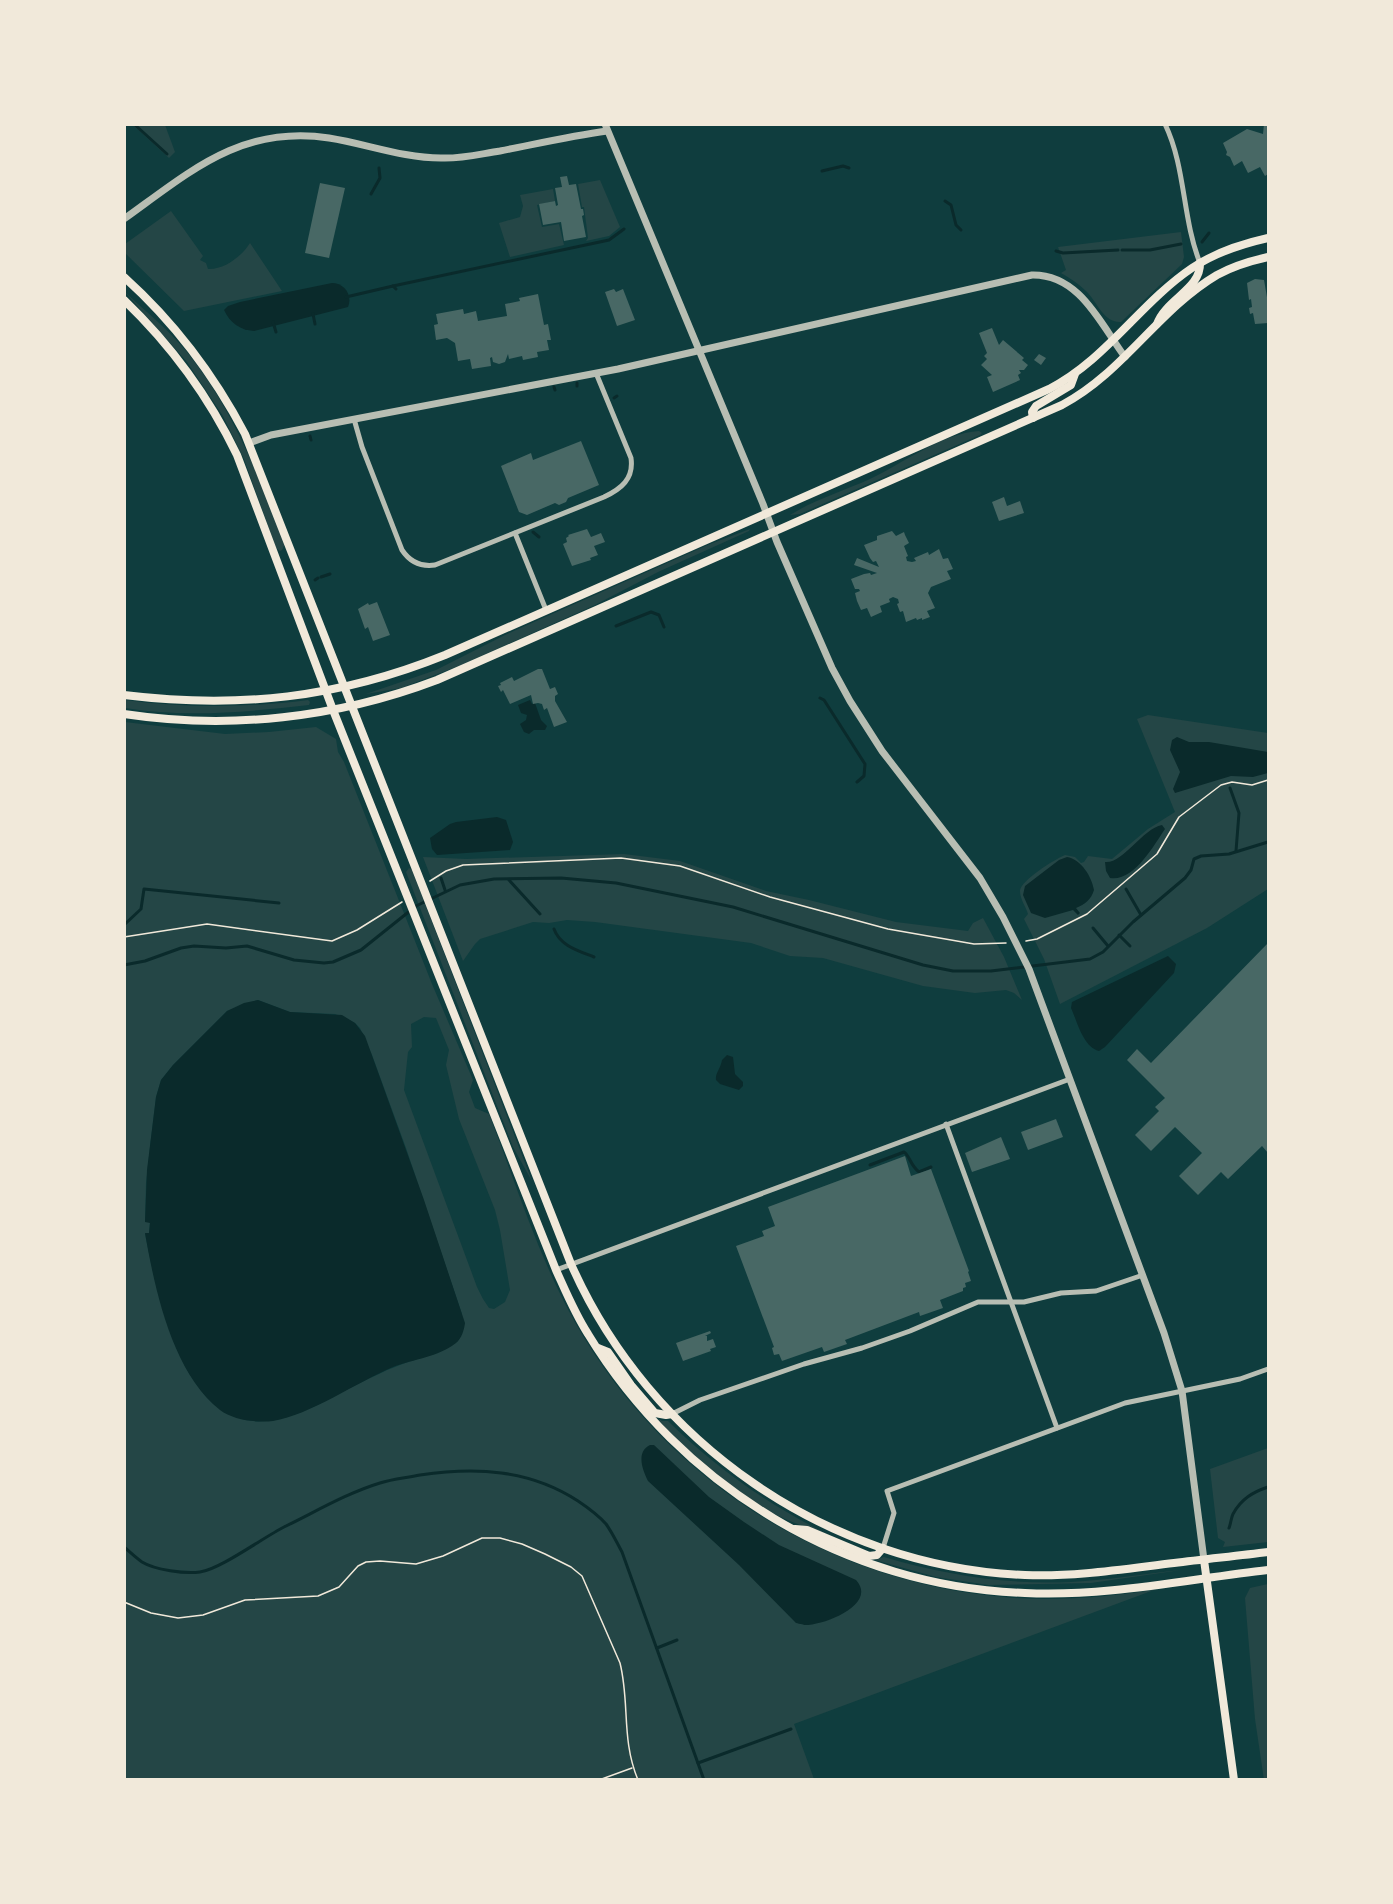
<svg xmlns="http://www.w3.org/2000/svg" width="1393" height="1904" font-family="Arial,sans-serif">
	<style>
		.green { fill: #244646; fill-rule: evenodd }
		.water { fill: #0a2a2b }
		.lines { fill: none; stroke-linecap: round; stroke-linejoin: round }
		.stream { stroke: #0a2a2b; stroke-width: 3 }
		.building { fill: #486865 }
		.path { stroke: #f1e9da; stroke-width: 1.5 }
		.minor { stroke: #b8beb3; stroke-width: 5 }
		.tertiary { stroke: #b8beb3; stroke-width: 7 }
		.secondary { stroke: #f1e9da; stroke-width: 8 }
		.primary { stroke: #f1e9da; stroke-width: 8 }
	</style>
	<rect width="100%" height="100%" fill="#0f3d3e"/>
	<g class="green">
		<path d="M133,125H165L175,152L169,158Z"/>
		<path d="M600,180L620,227L609,236L586,241L588,238L584,207H582L578,184Z"/>
		<path d="M553,189L555,201L537,205L542,227L559,224L564,245L510,257L499,223L520,217L523,206L520,195Z"/>
		<path d="M171,211L203,256L200,260L206,263L208,269C224,270 242,256 250,243L282,291L184,311L125,253V244Z"/>
		<path d="M1181,232L1184,257L1182,264L1121,322C1103,323 1097,301 1086,291C1079,284 1070,278 1061,273L1066,270L1058,247Z"/>
		<path d="M124,291C145,311 169,330 187,352C233,409 259,477 285,544L282,550L280,551L276,548L244,459L223,416L187,362Z"/>
		<path d="M979,431L982,433L980,435L800,514L790,515C814,500 843,491 870,479C902,464 942,433 979,431Z"/>
		<path d="M750,529L749,531L658,572L595,605L461,665L401,688L366,694L436,670L507,634L710,544Z"/>
		<path d="M125,700C186,708 246,708 308,700L310,702L309,705C248,712 185,718 125,708Z"/>
		<path d="M1148,715L1268,733V889L1207,928L1060,1004L1044,959L1024,919L1028,914C1026,907 1020,899 1020,891C1020,881 1055,859 1065,855L1075,857L1081,863L1084,862L1088,856L1112,859L1148,829L1175,812L1137,719Z"/>
		<path d="M125,722L225,734L269,732L316,727L336,739L338,752L344,762L432,984L473,1080L469,1092L475,1108L489,1114C516,1184 539,1259 576,1324C665,1480 826,1582 1004,1597C1054,1602 1105,1597 1154,1590L794,1724L814,1779L125,1780ZM258,1000L290,1012L335,1014L355,1023L360,1028L372,1055L406,1148L462,1314L458,1341C438,1355 417,1358 395,1367C384,1371 373,1377 362,1382C334,1395 305,1415 274,1420C184,1437 158,1296 145,1234L149,1233L150,1222H145L146,1183L151,1138L156,1097L161,1080L173,1065L227,1011ZM424,1017L436,1018L449,1050L446,1065L459,1119L495,1210L500,1230L510,1290L505,1302L494,1309L489,1308L483,1299L477,1287L404,1090L408,1052L412,1047L411,1024Z"/>
		<path d="M624,854L680,861L766,891L809,900L896,922L968,931L973,923L983,918L1004,957L1022,1000L1014,993L1006,990L975,993L923,986L823,958L790,956L751,943L595,922L567,920L549,923L533,922L480,939L475,944L463,961L423,857L466,859Z"/>
		<path d="M409,868L412,870L559,1251L533,1183L513,1147L406,872Z"/>
		<path d="M658,1418L662,1421H668C717,1469 770,1506 831,1536C811,1529 789,1522 771,1512C742,1496 673,1444 658,1418Z"/>
		<path d="M1268,1448V1542L1223,1547L1225,1542L1218,1538L1210,1469Z"/>
		<path d="M884,1557C945,1575 1007,1585 1071,1582C1108,1580 1144,1574 1181,1570L1091,1583L988,1585L936,1577L875,1560Z"/>
		<path d="M1268,1584V1779L1264,1780L1255,1719L1245,1598L1250,1588Z"/>
	</g>
	<g class="water">
		<path d="M332,283C344,283 353,295 348,307L254,331C240,330 230,323 224,310L228,306L240,302Z"/>
		<path d="M530,700L532,704L535,703L541,720L547,726L545,730H534L529,734L524,732L520,724L526,720L527,715L521,713L518,705Z"/>
		<path d="M1177,737L1189,742H1209L1268,752V773L1253,777L1231,776L1175,793L1173,789L1180,772L1170,750L1172,740Z"/>
		<path d="M497,817L506,820L513,842L510,850L437,855L432,849L430,838L450,824L456,822Z"/>
		<path d="M1162,825L1165,829C1154,845 1134,882 1110,878L1106,871L1105,862C1123,864 1142,829 1162,825Z"/>
		<path d="M1067,857C1081,859 1092,877 1094,890C1091,900 1085,904 1076,908L1080,913L1078,915L1073,910L1045,918L1031,913L1023,895L1025,886L1059,860Z"/>
		<path d="M1168,956L1176,964L1174,973L1105,1047L1099,1051C1083,1047 1077,1021 1071,1008L1072,1002Z"/>
		<path d="M258,1000L290,1012L342,1015L355,1023L365,1036L424,1200L465,1323C464,1330 462,1338 456,1343C438,1357 414,1359 393,1367C357,1382 310,1415 273,1421C257,1423 233,1420 220,1410C172,1372 155,1290 145,1233H149L150,1223L145,1222L147,1170L156,1097L161,1080L173,1065L227,1011L244,1003Z"/>
		<path d="M727,1055L733,1057L735,1074L743,1082V1086L739,1090L720,1084L716,1080C715,1073 721,1068 722,1060Z"/>
		<path d="M650,1445H654L709,1497L744,1522L779,1545L856,1580C878,1604 825,1625 805,1625C805,1625 796,1623 796,1623L739,1565L648,1481C642,1469 636,1452 650,1445Z"/>
	</g>
	<g class="lines">
		<g class="stream">
			<path d="M134,124L167,154"/>
			<path d="M822,171L843,166L849,168"/>
			<path d="M371,194L380,178L379,168"/>
			<path d="M945,201L951,205L956,225L961,230"/>
			<path d="M1202,242L1209,233"/>
			<path d="M1122,250H1150L1181,244"/>
			<path d="M1056,251L1063,253L1118,250"/>
			<path d="M393,286L609,240L624,229"/>
			<path d="M346,297L393,286L396,289"/>
			<path d="M313,314L315,324"/>
			<path d="M273,322L276,332"/>
			<path d="M577,383V386"/>
			<path d="M554,387L555,390"/>
			<path d="M614,398L617,396"/>
			<path d="M310,436L311,440"/>
			<path d="M533,532L539,537"/>
			<path d="M321,577L330,574"/>
			<path d="M315,580L318,578"/>
			<path d="M616,626L651,612L659,615L664,627"/>
			<path d="M820,698L824,700L865,764L864,776L857,782"/>
			<path d="M1230,788L1239,813L1236,851"/>
			<path d="M441,878L445,890"/>
			<path d="M509,880L540,914"/>
			<path d="M1126,889L1141,915"/>
			<path d="M124,925L141,909L144,889L279,903"/>
			<path d="M1093,928L1108,946"/>
			<path d="M554,929C560,946 579,951 594,957"/>
			<path d="M1119,935L1130,946"/>
			<path d="M124,965L145,961L181,948L194,946L226,948L247,946L294,960L324,963L333,962L361,950L416,906L460,885L494,879L561,878L616,883L733,907L923,965L953,971H991L1090,959L1103,952L1133,922L1185,878L1191,870L1194,859L1201,856L1229,854L1268,842"/>
			<path d="M870,1165L904,1152C910,1156 910,1165 919,1172L931,1167"/>
			<path d="M1229,1528C1231,1523 1231,1518 1233,1514C1241,1499 1253,1492 1268,1487"/>
			<path d="M124,1547C130,1552 136,1558 142,1562C155,1570 185,1574 200,1572C219,1570 264,1537 284,1527C315,1512 347,1493 380,1483C393,1479 406,1478 420,1475C475,1467 529,1469 578,1501C587,1507 598,1515 606,1524C612,1532 617,1543 622,1552L704,1780"/>
			<path d="M657,1648L677,1640"/>
			<path d="M698,1763L791,1729"/>
		</g>
	</g>
	<g class="building">
		<path d="M1264,124H1268V174L1265,176L1260,167L1248,173L1242,161L1234,166L1230,157L1226,155L1227,152L1223,143L1247,129L1263,134Z"/>
		<path d="M567,176L569,185L576,184L581,209H583L584,215L582,216L586,237L564,241L561,222L543,225L539,204L555,201L556,206L558,205L555,188L562,187L560,177Z"/>
		<path d="M320,183L345,188L329,258L305,253Z"/>
		<path d="M1255,279L1264,280L1268,303V323L1255,324L1253,313L1250,314L1249,308L1252,307L1251,299L1249,300L1247,283Z"/>
		<path d="M614,289L616,292L623,289L635,320L617,326L605,292Z"/>
		<path d="M538,294L544,325L548,324L551,340H547L549,350L537,352L538,357L523,360L522,356L509,359L508,354L505,362L499,364L493,362L492,357L490,358L491,366L472,369L470,359L458,361L455,343L447,338L436,340L434,325L438,324L436,314L463,309L464,314L476,311L478,321L495,318L507,316L505,304L520,301L519,298Z"/>
		<path d="M992,328L999,345L1003,340L1024,358L1022,360L1028,365L1024,370H1019L1021,373L1018,375L1020,380L993,392L987,377L992,375L981,365L987,359L984,356L987,353L979,333Z"/>
		<path d="M1039,354L1046,358L1041,365L1034,360Z"/>
		<path d="M581,441L599,485L568,498L566,502L559,505L555,503L527,515L519,512L501,466L531,453L533,460Z"/>
		<path d="M1004,497L1007,506L1020,501L1024,513L999,521L992,502Z"/>
		<path d="M587,529L591,537L601,533L605,542L594,546L598,555L590,558L591,560L572,566L563,544L567,542L566,538L569,536L568,535Z"/>
		<path d="M892,531L896,536L904,532L905,535L909,543L904,546L908,556L906,557L907,561L912,562L916,561L914,558L928,552L929,555L939,549L943,559L948,558L953,569L947,571L951,579L931,587L928,593L935,608L927,611L930,617L922,620V618L917,620L916,618L906,622L903,611L900,612L897,604L899,603L898,599L893,597L889,599L890,602L880,606L882,612L871,617L867,608L861,610L857,601L855,593L860,591L859,589H855L851,579L864,574L870,573L871,575L877,573L854,565L857,558L879,567L876,561L873,562L870,558L864,545L877,540V536Z"/>
		<path d="M377,602L390,635L373,641L368,627L365,629L358,609L368,603L369,605Z"/>
		<path d="M538,669H542L550,689L555,687L558,694L555,696V701L567,722L554,727L547,708L544,710L542,704L538,703L533,704L531,695L510,704L503,690L501,692L498,686L501,685L500,683L512,677L514,681Z"/>
		<path d="M1268,943V1153L1262,1146L1228,1179L1221,1172L1198,1195L1179,1176L1202,1153L1175,1127L1151,1151L1135,1135L1159,1111L1155,1107L1165,1098L1127,1060L1137,1049L1151,1063Z"/>
		<path d="M1056,1119L1063,1137L1028,1150L1021,1132Z"/>
		<path d="M1001,1137L1010,1159L972,1172L965,1153Z"/>
		<path d="M905,1156L911,1176L931,1169L969,1271L968,1272L971,1281L965,1283L966,1287L963,1288V1291L940,1300L943,1308L920,1316L919,1312L845,1340L847,1344L824,1352L822,1347L782,1361L779,1354L774,1355L772,1348L774,1347L736,1246L764,1236L762,1231L775,1226L768,1207Z"/>
		<path d="M710,1331L711,1333L705,1336H707V1341L713,1339L716,1347L710,1349L711,1351L683,1361L676,1343Z"/>
	</g>
	<g class="lines">
		<g class="path">
			<path d="M430,881L446,871L463,865L621,858L680,866L770,897L888,929L974,944L1006,943"/>
			<path d="M124,937L207,924L332,941L357,930L402,902"/>
			<path d="M1026,941L1037,939L1087,914L1157,854L1179,817L1221,785L1232,782L1252,785L1268,780"/>
			<path d="M124,1602L151,1613L178,1618L203,1615L245,1600L318,1596L339,1587L358,1566L366,1562L380,1561L416,1564L443,1556L482,1538H500L522,1544L545,1554L571,1567L582,1576L620,1663C630,1703 621,1739 638,1780"/>
			<path d="M599,1780L632,1768"/>
		</g>
		<g class="minor">
			<path d="M1165,124C1186,168 1182,218 1200,263"/>
			<path d="M354,419L362,447L402,550C410,562 421,567 435,565L604,497C621,489 634,479 631,458L596,373"/>
			<path d="M515,533L546,610"/>
			<path d="M946,1124L1057,1428"/>
			<path d="M556,1270L1070,1079"/>
			<path d="M672,1414L700,1400L804,1364L862,1348L910,1331L978,1302H1024L1061,1293L1096,1291L1143,1275"/>
			<path d="M883,1548L894,1513L887,1491L1125,1403L1240,1379L1268,1369"/>
		</g>
		<g class="tertiary">
			<path d="M605,124L763,504L777,542L832,668L850,701L882,751L980,878L1003,917L1029,969L1164,1333L1182,1391L1204,1560"/>
			<path d="M124,219C191,171 241,125 329,138C367,144 403,158 441,158C461,159 480,154 500,151C536,144 571,136 607,131"/>
			<path d="M249,443L271,435L618,369L1032,275C1080,274 1101,325 1125,357"/>
		</g>
		<g class="secondary">
			<path d="M124,277C174,322 214,375 245,434L571,1264C650,1443 829,1567 1025,1575C1075,1577 1124,1569 1174,1563C1205,1559 1237,1556 1268,1552"/>
			<path d="M124,300C171,345 209,397 237,455L333,710L556,1270C566,1292 575,1314 588,1334C681,1487 846,1587 1025,1593C1107,1597 1188,1579 1268,1570"/>
			<path d="M598,1348L608,1352L631,1385L655,1413L666,1415L672,1414"/>
			<path d="M795,1529L807,1530L869,1556L877,1555L883,1548"/>
			<path d="M1204,1560L1234,1780"/>
		</g>
		<g class="primary">
			<path d="M1157,324C1166,299 1201,289 1200,263"/>
			<path d="M1033,418L1032,412L1036,406L1071,385L1075,374"/>
			<path d="M124,695C238,709 339,698 445,655L1049,389C1106,360 1140,303 1192,268C1216,252 1241,244 1268,238"/>
			<path d="M124,714C230,730 337,718 437,680L1062,405C1123,373 1158,310 1217,275C1233,266 1250,261 1268,257"/>
		</g>
	</g>
	<rect width="1393" height="1904" fill="none" stroke="#f1e9da" stroke-width="252"/>
</svg>
